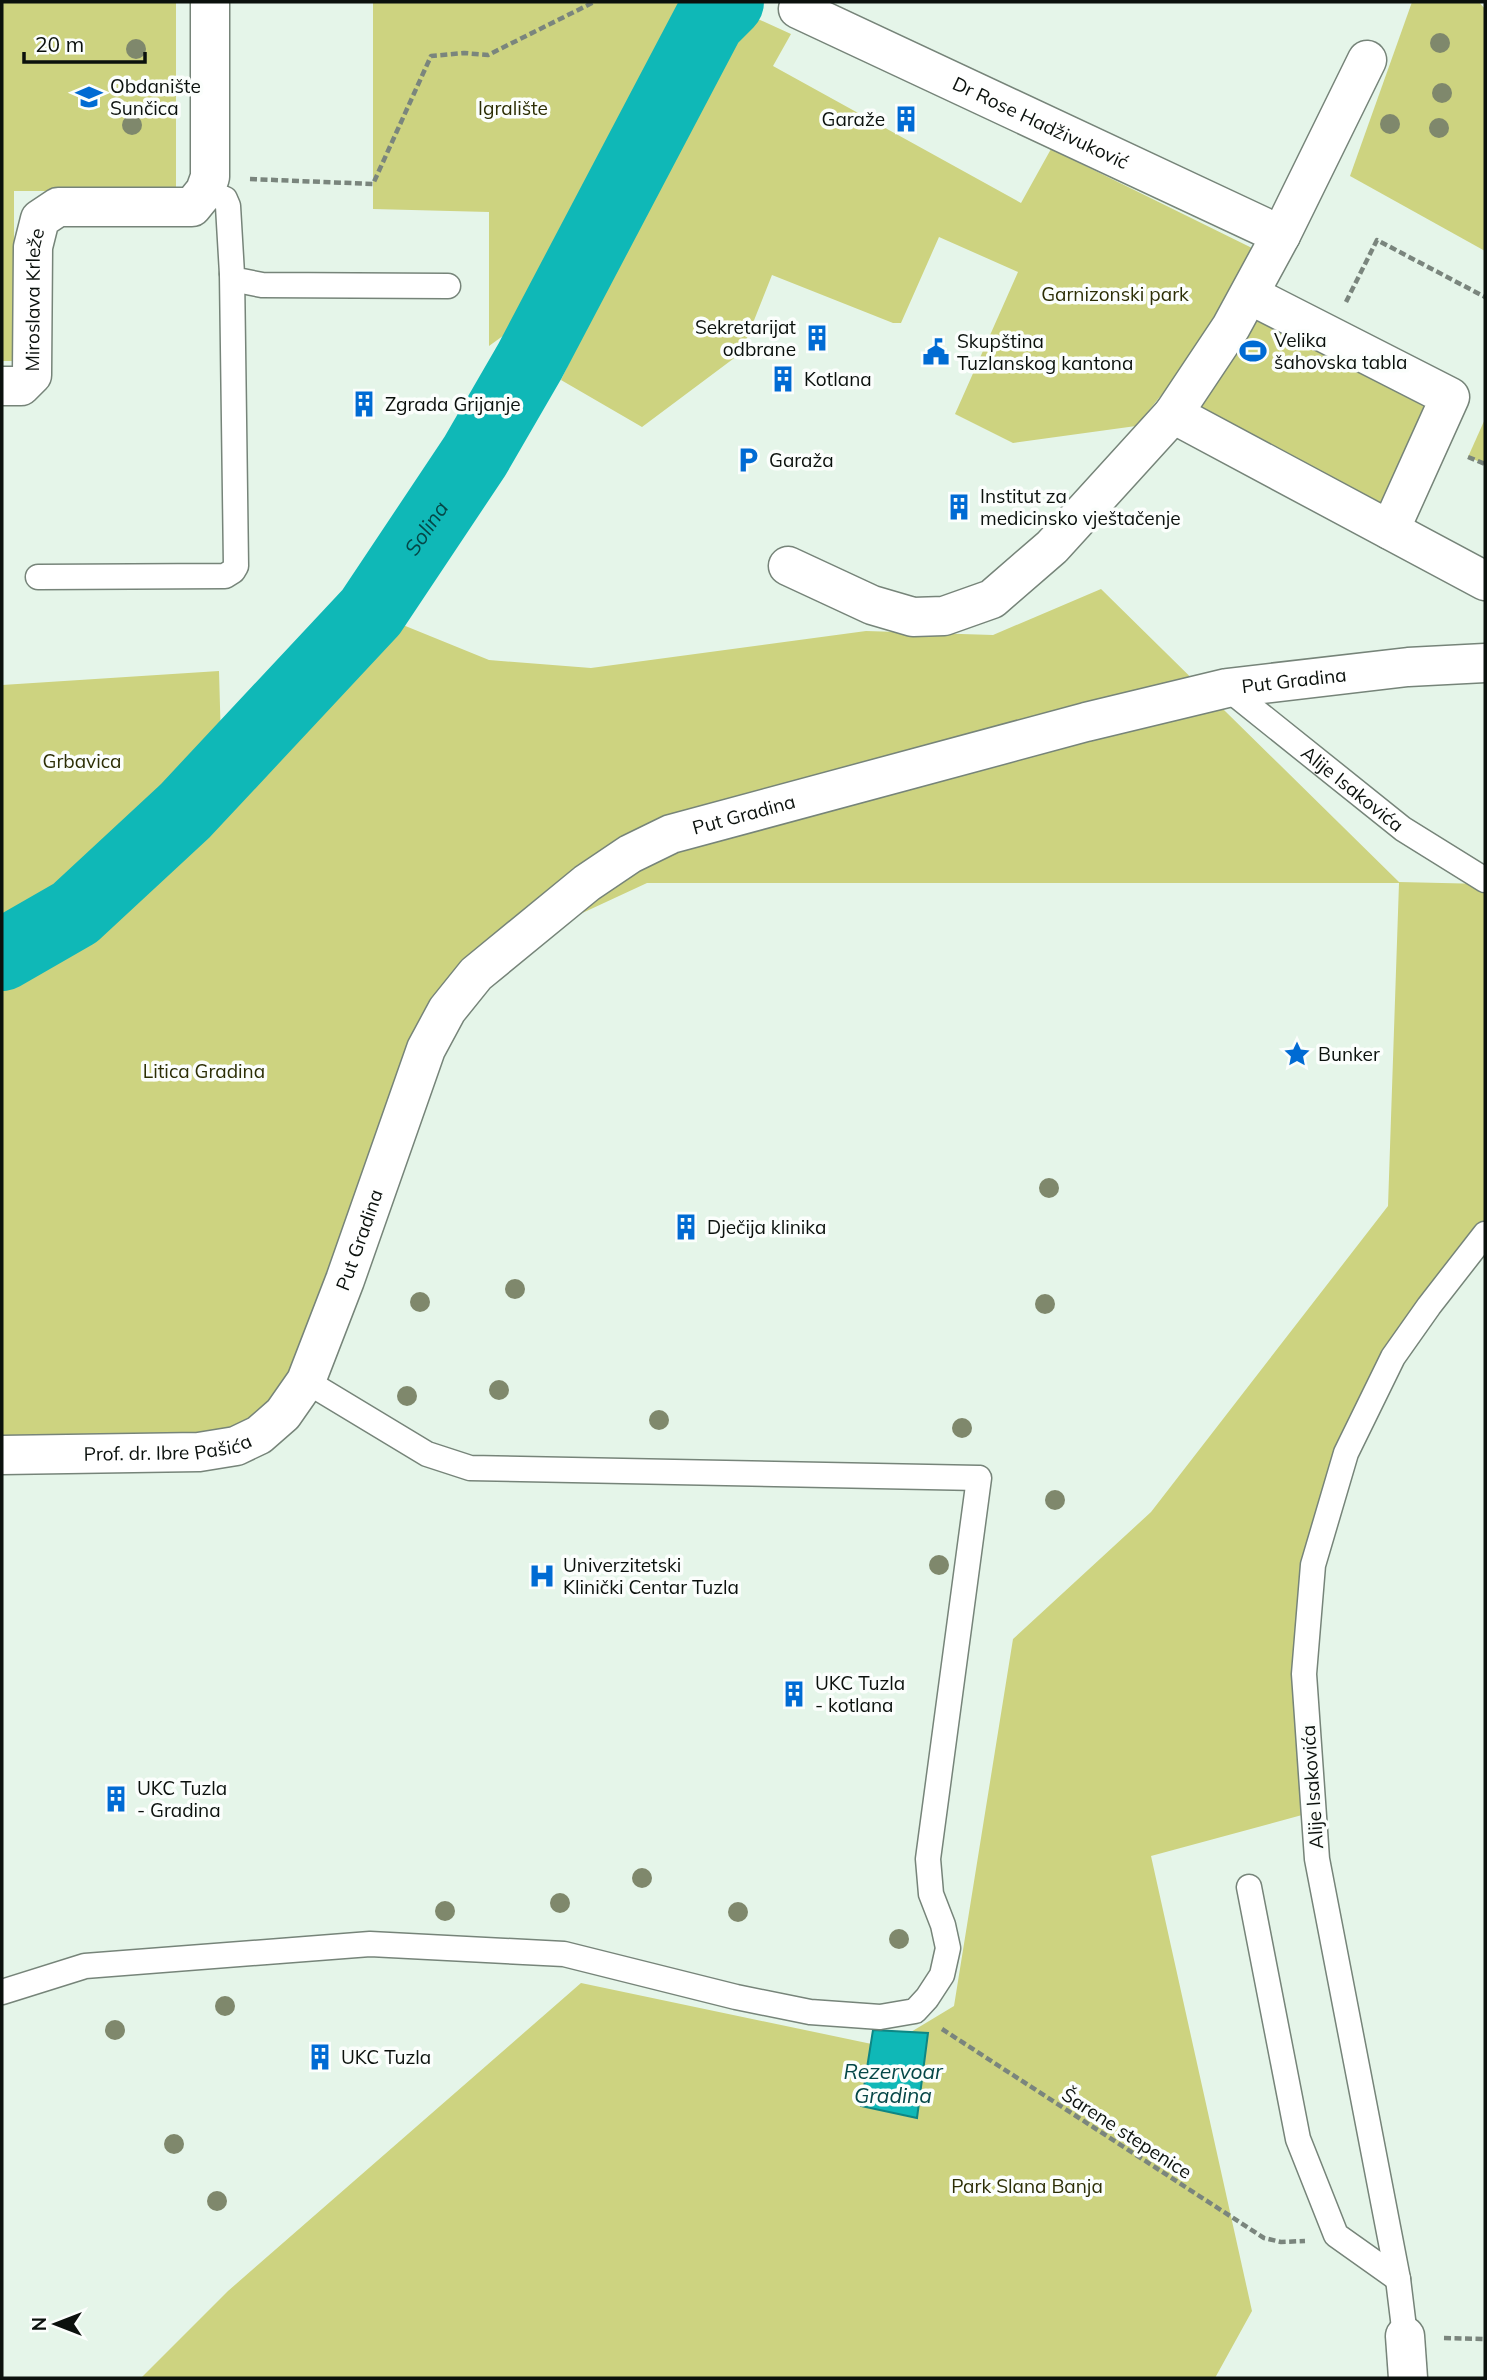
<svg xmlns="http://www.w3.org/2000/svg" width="1487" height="2380" font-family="Mulish,sans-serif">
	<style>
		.green { fill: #cdd380 }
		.water { fill: #0fb8b7; stroke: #0e8684; stroke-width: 2 }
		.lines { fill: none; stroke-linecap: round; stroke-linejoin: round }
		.river { stroke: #0fb8b7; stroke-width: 72 }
		.lane-casing { stroke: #768479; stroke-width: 27 }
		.street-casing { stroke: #768479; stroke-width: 41 }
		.secondary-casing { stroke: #768479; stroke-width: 41 }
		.path { stroke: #7a857d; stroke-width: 4.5; stroke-dasharray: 7 3.5; stroke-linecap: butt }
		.lane { stroke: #fff; stroke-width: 24 }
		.street { stroke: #fff; stroke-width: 38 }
		.secondary { stroke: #fff; stroke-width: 38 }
		.tree { fill: #7f886c }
		.labels { text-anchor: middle; stroke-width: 7; stroke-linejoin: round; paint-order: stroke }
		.poi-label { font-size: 19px; fill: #0b110d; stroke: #fbfefc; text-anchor: start }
		.park-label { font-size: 19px; fill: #2c2e05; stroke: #fbfefc }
		.street-label { font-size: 19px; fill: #0b110d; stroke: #fbfefc }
		.water-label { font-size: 21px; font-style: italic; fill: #054747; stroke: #fbfefc }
	</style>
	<rect width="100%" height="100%" fill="#e5f5e9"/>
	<g class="green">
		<path d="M2,2H176V191H14V361H2Z"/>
		<path d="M373,2H684L533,314L489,346V212L373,209Z"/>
		<path d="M1412,2H1479L1485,9V251L1350,176Z"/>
		<path d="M738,10L791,34L773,66L1021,203L1051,149L1252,248L1191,359L1136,426L1013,443L955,414L1018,272L939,237L901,323H893L772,275L741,353L642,427L561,380Z"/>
		<path d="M1250,295L1450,397L1390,530L1173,414Z"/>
		<path d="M1485,419V464L1468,457Z"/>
		<path d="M1101,589L1399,882L1485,884V1234L1393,1357L1313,1565V1812L1151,1856L1252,2311L1215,2378H141L228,2291L581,1983L886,2047L954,2006L1013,1639L1151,1512L1388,1206L1399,883H647L507,948L476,974L259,1435L2,1455V955L75,913L185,811L371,612L489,660L591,668L866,631L993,635Z"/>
		<path d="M219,671L221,742C153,805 84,872 2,917V685Z"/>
	</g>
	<path class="water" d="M873,2030L928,2033L917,2118L861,2106Z"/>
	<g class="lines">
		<path class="river" id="s1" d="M2,955L75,913L185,811L371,612L475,456L530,361L709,21L728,2"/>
		<g class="lane-casing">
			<g id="lane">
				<path d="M205,191L225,199L228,206L232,274L237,280L262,285L448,286"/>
				<path d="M38,577L225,576L233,571L236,566L232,274"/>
				<path id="s2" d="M1227,688L1403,829L1485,880"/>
				<path d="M1249,1887L1298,2139L1336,2235L1398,2279"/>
				<path d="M2,1992L85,1966L370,1944L564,1954L736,1997L810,2012L880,2017L915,2011L927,1998L942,1975L948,1948L943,1925L931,1894L928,1859L979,1478L470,1468L427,1454L306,1381"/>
				<path d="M1405,2336L1398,2279L1317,1859L1304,1674L1313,1565L1346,1453L1393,1357L1429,1306L1485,1234"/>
			</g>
		</g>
		<g class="street-casing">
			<g id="street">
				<path id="s3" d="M798,9L1281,235L1231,327L1173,414L1485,581"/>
				<path d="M1281,235L1367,60"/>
				<path d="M1250,295L1450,397L1390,530"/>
				<path id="s4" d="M2,386H21L32,375L33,247L40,219L58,207H192L205,191L210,177V2"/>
				<path d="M788,566L872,605L913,617L944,616L992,599L1052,547L1173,414"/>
				<path d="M1405,2336L1408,2378"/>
			</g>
		</g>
		<g class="secondary-casing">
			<g id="secondary">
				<path id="s5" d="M2,1455L199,1452L236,1446L259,1435L283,1414L306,1381L345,1280L426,1049L447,1010L476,974L587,883L630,854L671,834L1086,722L1227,688L1408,667L1485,663"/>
			</g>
		</g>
		<g class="path">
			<path d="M250,179L373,184L431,56L464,53L488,55L594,2"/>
			<path d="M1346,302L1377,240L1485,297"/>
			<path d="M1468,457L1485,464"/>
			<path d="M942,2029L1264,2238L1281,2242L1305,2241"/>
			<path d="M1444,2338L1485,2339"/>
		</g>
		<use href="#lane" class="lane"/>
		<use href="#street" class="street"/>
		<use href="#secondary" class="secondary"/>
	</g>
	<g class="tree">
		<circle cx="1440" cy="43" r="10"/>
		<circle cx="136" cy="49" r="10"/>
		<circle cx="1442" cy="93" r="10"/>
		<circle cx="1390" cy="124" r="10"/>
		<circle cx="132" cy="125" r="10"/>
		<circle cx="1439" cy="128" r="10"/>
		<circle cx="1049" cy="1188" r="10"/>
		<circle cx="515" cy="1289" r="10"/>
		<circle cx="420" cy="1302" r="10"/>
		<circle cx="1045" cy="1304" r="10"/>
		<circle cx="499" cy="1390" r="10"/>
		<circle cx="407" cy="1396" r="10"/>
		<circle cx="659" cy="1420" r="10"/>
		<circle cx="962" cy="1428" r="10"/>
		<circle cx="1055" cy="1500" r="10"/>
		<circle cx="939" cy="1565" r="10"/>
		<circle cx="642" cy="1878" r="10"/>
		<circle cx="560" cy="1903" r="10"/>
		<circle cx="445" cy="1911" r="10"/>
		<circle cx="738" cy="1912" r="10"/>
		<circle cx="899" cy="1939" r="10"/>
		<circle cx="225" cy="2006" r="10"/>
		<circle cx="115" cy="2030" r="10"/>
		<circle cx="174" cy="2144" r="10"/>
		<circle cx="217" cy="2201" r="10"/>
	</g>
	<defs>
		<g id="school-bare" transform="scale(2.1)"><path d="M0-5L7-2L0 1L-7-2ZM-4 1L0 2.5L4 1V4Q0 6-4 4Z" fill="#006bd3" stroke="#fbfefc" stroke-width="2.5" paint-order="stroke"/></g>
		<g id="building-bare" transform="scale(2.1)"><path d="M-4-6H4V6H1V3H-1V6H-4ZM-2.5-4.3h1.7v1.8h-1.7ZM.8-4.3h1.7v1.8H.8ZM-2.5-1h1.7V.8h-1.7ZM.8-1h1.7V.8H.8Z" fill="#006bd3" stroke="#fbfefc" stroke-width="2.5" paint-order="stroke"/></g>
		<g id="stadium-bare" transform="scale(2.1)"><path d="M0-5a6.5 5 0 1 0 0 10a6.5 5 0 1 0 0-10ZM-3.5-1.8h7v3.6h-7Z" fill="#006bd3" stroke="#fbfefc" stroke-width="2.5" paint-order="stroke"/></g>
		<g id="civic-bare" transform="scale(2.1)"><path d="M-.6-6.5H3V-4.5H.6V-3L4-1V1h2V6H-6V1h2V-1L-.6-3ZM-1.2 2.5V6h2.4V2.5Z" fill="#006bd3" stroke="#fbfefc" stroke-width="2.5" paint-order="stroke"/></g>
		<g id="parking-bare" transform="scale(2.1)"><path d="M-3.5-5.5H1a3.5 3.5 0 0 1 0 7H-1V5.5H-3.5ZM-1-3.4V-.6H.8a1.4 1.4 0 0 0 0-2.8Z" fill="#006bd3" stroke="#fbfefc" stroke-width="2.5" paint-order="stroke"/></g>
		<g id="sight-bare" transform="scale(2.1)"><path d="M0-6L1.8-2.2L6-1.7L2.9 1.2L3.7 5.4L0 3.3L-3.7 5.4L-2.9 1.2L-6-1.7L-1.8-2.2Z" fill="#006bd3" stroke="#fbfefc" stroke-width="2.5" paint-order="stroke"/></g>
		<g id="hospital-bare" transform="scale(2.1)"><path d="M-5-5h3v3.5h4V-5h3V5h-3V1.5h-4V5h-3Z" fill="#006bd3" stroke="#fbfefc" stroke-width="2.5" paint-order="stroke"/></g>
	</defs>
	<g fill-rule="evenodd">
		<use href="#school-bare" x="89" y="97"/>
		<use href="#building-bare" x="906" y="119"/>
		<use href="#building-bare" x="817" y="338"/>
		<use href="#stadium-bare" x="1253" y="351"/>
		<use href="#civic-bare" x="936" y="352"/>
		<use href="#building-bare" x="783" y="379"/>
		<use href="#building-bare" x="364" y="404"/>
		<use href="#parking-bare" x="748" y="460"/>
		<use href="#building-bare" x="959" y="507"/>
		<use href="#sight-bare" x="1297" y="1054"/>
		<use href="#building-bare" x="686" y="1227"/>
		<use href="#hospital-bare" x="542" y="1576"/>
		<use href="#building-bare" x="794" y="1694"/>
		<use href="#building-bare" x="116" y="1799"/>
		<use href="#building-bare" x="320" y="2057"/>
	</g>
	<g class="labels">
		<g class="poi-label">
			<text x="110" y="93">Obdanište<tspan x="110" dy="22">Sunčica</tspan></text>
			<text x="885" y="126" text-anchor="end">Garaže</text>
			<text x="796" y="334" text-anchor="end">Sekretarijat<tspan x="796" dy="22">odbrane</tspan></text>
			<text x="1274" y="347">Velika<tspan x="1274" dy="22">šahovska tabla</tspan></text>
			<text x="957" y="348">Skupština<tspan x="957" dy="22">Tuzlanskog kantona</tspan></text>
			<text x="804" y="386">Kotlana</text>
			<text x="385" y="411">Zgrada Grijanje</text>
			<text x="769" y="467">Garaža</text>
			<text x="980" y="503">Institut za<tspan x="980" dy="22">medicinsko vještačenje</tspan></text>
			<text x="1318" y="1061">Bunker</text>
			<text x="707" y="1234">Dječija klinika</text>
			<text x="563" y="1572">Univerzitetski<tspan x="563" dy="22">Klinički Centar Tuzla</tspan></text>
			<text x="815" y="1690">UKC Tuzla<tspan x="815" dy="22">- kotlana</tspan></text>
			<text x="137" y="1795">UKC Tuzla<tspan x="137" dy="22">- Gradina</tspan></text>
			<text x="341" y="2064">UKC Tuzla</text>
		</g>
		<g class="park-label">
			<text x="513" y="115">Igralište</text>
			<text x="1115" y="301">Garnizonski park</text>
			<text x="82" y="768">Grbavica</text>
			<text x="204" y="1078">Litica Gradina</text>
			<text x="1027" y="2193">Park Slana Banja</text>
		</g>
		<g class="street-label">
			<text dy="7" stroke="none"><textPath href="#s3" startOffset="268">Dr Rose Hadživuković</textPath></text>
			<text dy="7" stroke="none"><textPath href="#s4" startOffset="110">Miroslava Krleže</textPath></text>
			<text dy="7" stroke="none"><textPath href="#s5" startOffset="1659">Put Gradina</textPath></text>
			<text dy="7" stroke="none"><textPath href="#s2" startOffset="161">Alije Isakovića</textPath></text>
			<text dy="7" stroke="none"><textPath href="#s5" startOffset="1092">Put Gradina</textPath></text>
			<text dy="7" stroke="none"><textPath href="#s5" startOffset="483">Put Gradina</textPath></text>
			<text dy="7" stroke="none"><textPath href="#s5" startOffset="166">Prof. dr. Ibre Pašića</textPath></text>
			<text transform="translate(1312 1787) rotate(-94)" y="7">Alije Isakovića</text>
			<text transform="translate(1127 2133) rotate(33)" y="7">Šarene stepenice</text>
		</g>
		<g class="water-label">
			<text dy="7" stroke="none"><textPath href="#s1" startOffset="607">Solina</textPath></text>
			<text x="893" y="2079">Rezervoar<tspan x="893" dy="24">Gradina</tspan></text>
		</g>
	</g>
	<rect width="1487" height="2380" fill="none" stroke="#0b110d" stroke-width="7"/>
	<g transform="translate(56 2324) rotate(270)" stroke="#fbfefc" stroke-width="5" paint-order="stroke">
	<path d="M0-5L12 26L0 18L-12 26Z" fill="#0b110d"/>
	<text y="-10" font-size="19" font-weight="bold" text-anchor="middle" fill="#0b110d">N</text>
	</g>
	<path d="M24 52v10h121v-10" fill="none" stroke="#0b110d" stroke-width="3.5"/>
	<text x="35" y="52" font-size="21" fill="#0b110d" stroke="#fbfefc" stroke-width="5" paint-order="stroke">20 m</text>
</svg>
